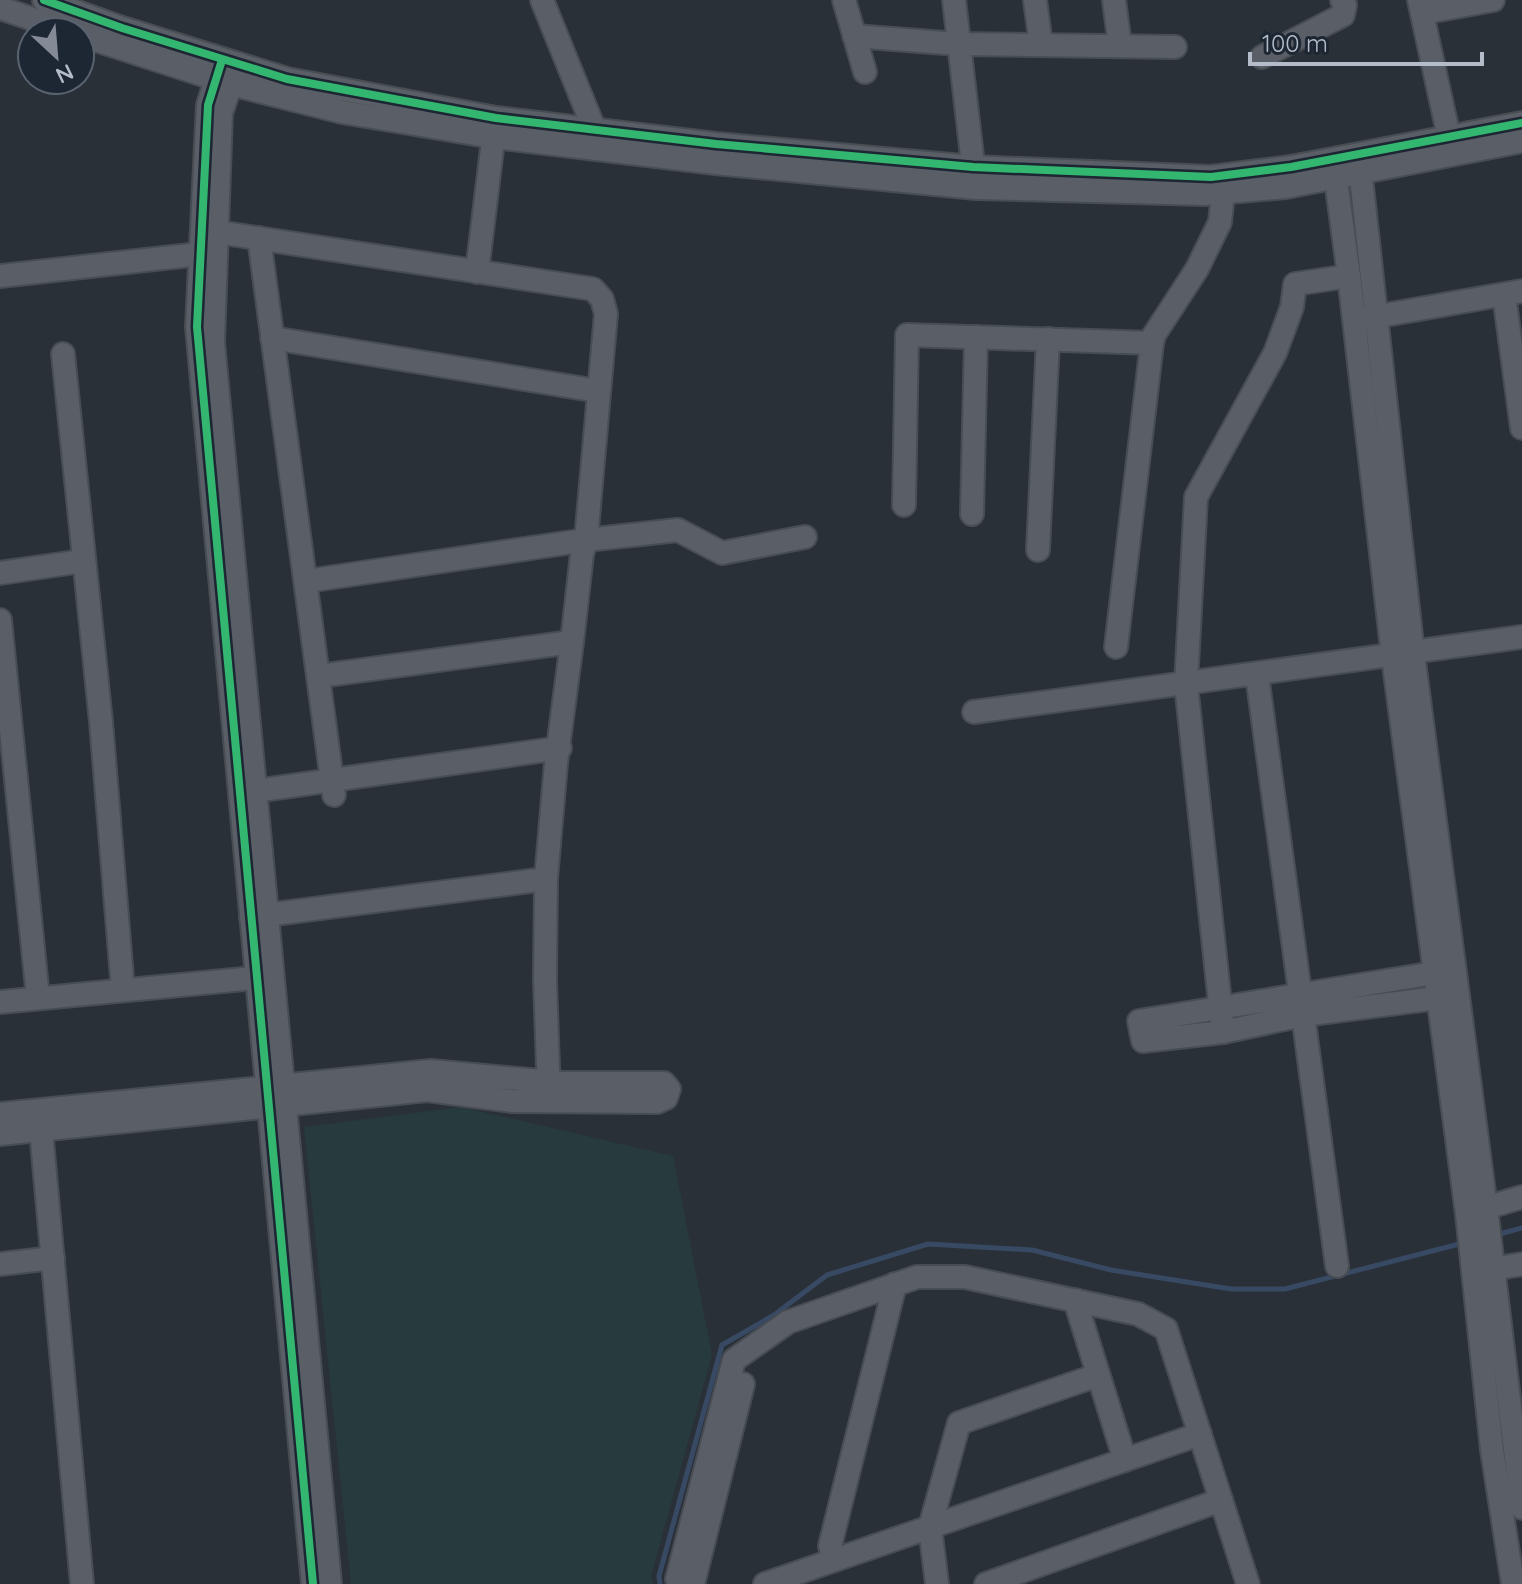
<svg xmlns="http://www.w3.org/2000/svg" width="1522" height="1584" font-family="Quicksand,sans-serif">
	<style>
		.green { fill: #273a3e }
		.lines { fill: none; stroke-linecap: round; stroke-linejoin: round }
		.stream { stroke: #384963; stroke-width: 5 }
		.minor-casing { stroke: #484c53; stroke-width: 26 }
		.minor { stroke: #5a5e66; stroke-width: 22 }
		.cycleway-casing { stroke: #1d2633; stroke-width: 13 }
		.cycleway { stroke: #33b770; stroke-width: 8 }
	</style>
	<rect width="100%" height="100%" fill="#2a3038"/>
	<path class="green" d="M461,1107L673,1156L712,1355L651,1576L653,1584H351L304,1127Z"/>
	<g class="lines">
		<g class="stream">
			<path d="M1496,1235L1522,1228"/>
			<path d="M660,1584L659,1576L722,1345L774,1315L827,1275L928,1244L1032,1250L1111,1270L1231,1289H1285L1463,1243"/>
		</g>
		<g class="minor-casing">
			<g id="minor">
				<path d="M44,0L122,28L287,79L496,118L716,144L973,167L1211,177L1291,167L1522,123"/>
				<path d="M542,0L595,131"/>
				<path d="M844,0L865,72"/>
				<path d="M954,0L975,182"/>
				<path d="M1035,0L1041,45"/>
				<path d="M1114,0L1120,46"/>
				<path d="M1419,0L1449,137"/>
				<path d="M0,8L71,32"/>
				<path d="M1422,13L1493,0"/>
				<path d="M80,35L231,84L342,112L493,137L715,163L976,188L1205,194L1286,187L1522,141"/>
				<path d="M854,36L958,44L1175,47"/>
				<path d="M1262,57L1343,15L1345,5L1342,0"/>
				<path d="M222,60L208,105L197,327L313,1584"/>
				<path d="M238,64L221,113L213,342L330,1584"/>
				<path d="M1359,159L1413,654L1486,1208L1522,1508"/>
				<path d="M1334,165L1349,276L1393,657L1467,1214L1492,1450L1513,1584"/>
				<path d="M202,231L217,232L593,289L602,299L606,314L586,540L582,554L572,642L319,676"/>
				<path d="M259,238L334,795"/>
				<path d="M477,272L495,124"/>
				<path d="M0,276L200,254"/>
				<path d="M1504,295L1522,428"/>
				<path d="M1362,319L1522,291"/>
				<path d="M272,338L598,391"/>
				<path d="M63,354L101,722L123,990"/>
				<path d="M904,505L907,335L1152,343"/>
				<path d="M972,514L976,337"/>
				<path d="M1038,550L1048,339"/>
				<path d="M0,573L83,561"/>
				<path d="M307,581L586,540L678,530L722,553L805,537"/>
				<path d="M0,620L38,998"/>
				<path d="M1116,647L1152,343L1154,335L1197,269L1220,222L1223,193"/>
				<path d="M1257,675L1337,1266"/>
				<path d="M974,712L1522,637"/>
				<path d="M240,793L560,748"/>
				<path d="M251,917L546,879"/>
				<path d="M1447,971L1139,1021L1143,1041L1223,1032L1303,1015L1453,996"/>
				<path d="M0,1002L255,978"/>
				<path d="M1223,1032L1186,684L1196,497L1275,353L1292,307L1295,284L1349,276"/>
				<path d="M549,1096L545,980L546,879L556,763L572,642"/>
				<path d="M0,1114L431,1071L563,1083H664L669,1089L666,1098L657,1102L512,1101L427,1090L0,1134"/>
				<path d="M41,1130L82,1584"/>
				<path d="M1472,1212L1522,1197"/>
				<path d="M0,1264L53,1258"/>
				<path d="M1480,1271L1522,1264"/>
				<path d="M1075,1300L1125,1460"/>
				<path d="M834,1560L830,1546L895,1284"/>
				<path d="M680,1584L677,1579L734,1360L788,1322L917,1277H965L1138,1314L1166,1329L1248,1584"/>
				<path d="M693,1584L743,1384"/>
				<path d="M765,1584L1200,1434"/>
				<path d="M937,1584L930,1527L959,1423L1098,1375"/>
				<path d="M986,1584L1221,1500"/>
			</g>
		</g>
		<use href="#minor" class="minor"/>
		<g class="cycleway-casing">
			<g id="cycleway">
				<path d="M44,0L122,28L287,79L496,118L716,144L973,167L1211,177L1291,167L1522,123"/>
				<path d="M222,60L208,105L197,327L313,1584"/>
			</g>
		</g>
		<use href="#cycleway" class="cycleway"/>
	</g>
	<g transform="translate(56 56) rotate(154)"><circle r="38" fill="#1d2633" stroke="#59626f" stroke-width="2"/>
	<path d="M0-6L14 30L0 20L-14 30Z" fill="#848b96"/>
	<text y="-12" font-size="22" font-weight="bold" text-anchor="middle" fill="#b4bcc9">N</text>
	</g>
	<path d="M1250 52v12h232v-12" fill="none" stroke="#b4bcc9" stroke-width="4"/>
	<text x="1262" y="52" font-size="24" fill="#b4bcc9" stroke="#1d2633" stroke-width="6" paint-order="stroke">100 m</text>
</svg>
